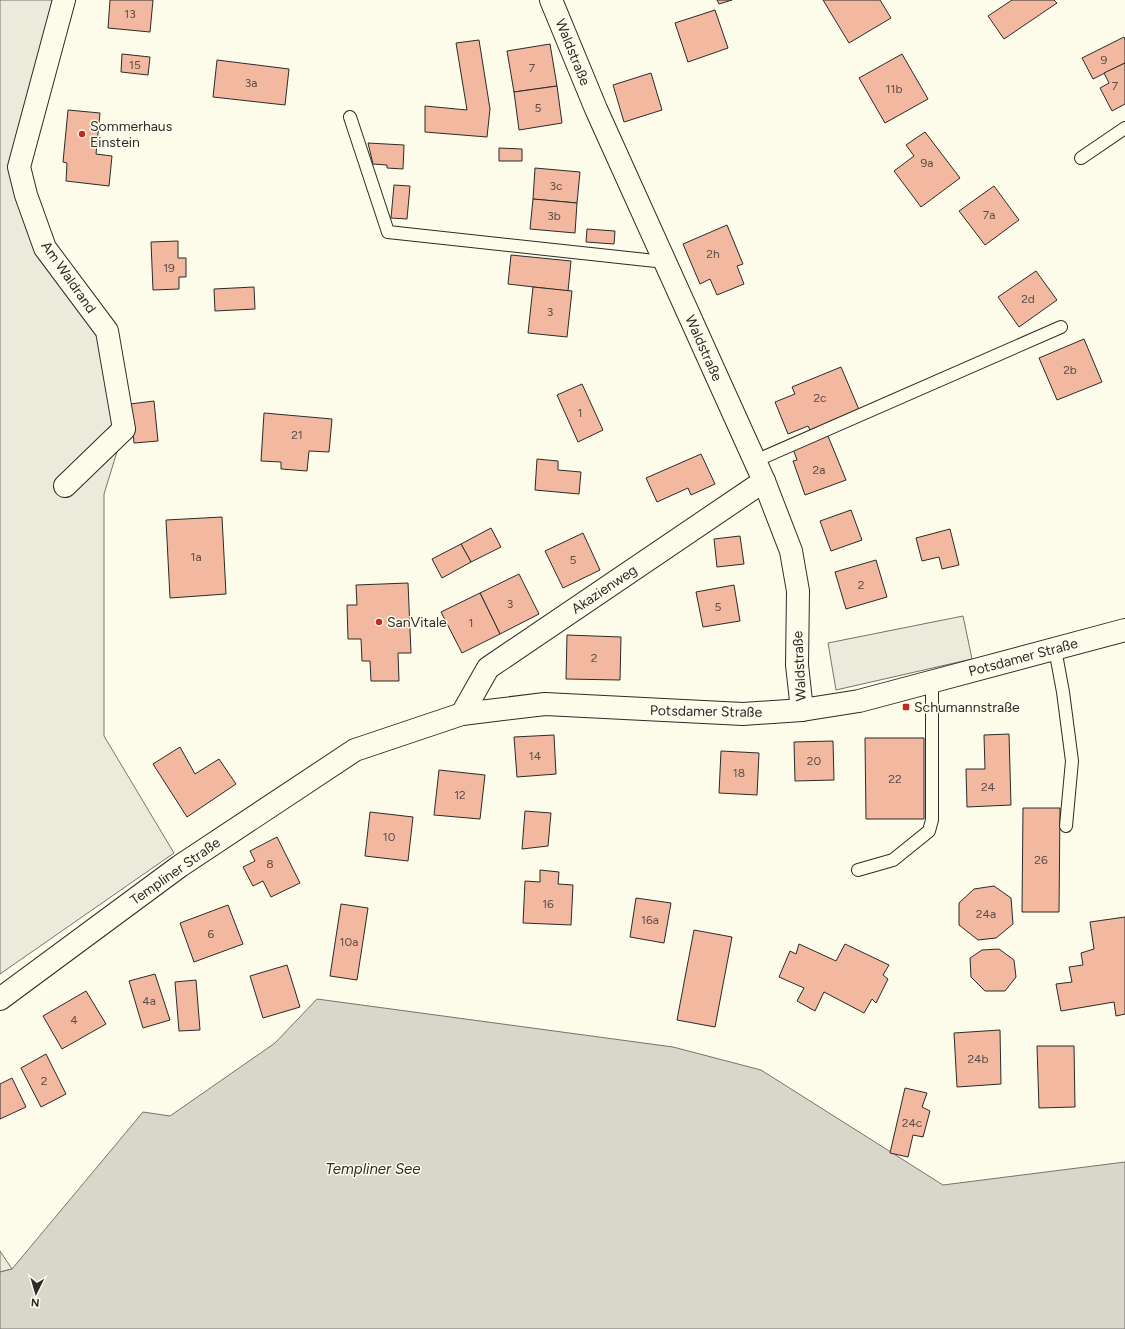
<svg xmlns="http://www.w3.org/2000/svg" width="1125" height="1329" font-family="Figtree,sans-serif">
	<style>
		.green { fill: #ecebdb; stroke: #74746e }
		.parking { fill: #eceadb; stroke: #74746e }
		.water { fill: #d8d7c9; stroke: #74746e }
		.building { fill: #f2b8a0; stroke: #2b2b2b }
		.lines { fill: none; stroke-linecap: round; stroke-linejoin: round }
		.lane-casing { stroke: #2b2b2b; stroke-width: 14 }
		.street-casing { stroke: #2b2b2b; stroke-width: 24 }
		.secondary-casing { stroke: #2b2b2b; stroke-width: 24 }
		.lane { stroke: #fdfbea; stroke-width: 12 }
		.street { stroke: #fdfbea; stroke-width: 22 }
		.secondary { stroke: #fdfbea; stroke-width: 22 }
		.poi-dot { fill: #c62828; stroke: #fdfbea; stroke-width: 1.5 }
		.labels { text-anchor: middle; stroke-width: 3; stroke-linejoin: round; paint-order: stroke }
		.number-label { font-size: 12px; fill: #5d4e48 }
		.street-label { font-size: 14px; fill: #2b2b2b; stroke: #fdfbea }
		.poi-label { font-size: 14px; fill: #2b2b2b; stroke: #fdfbea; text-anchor: start }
		.water-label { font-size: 15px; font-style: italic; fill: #2b2b2b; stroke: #fdfbea }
	</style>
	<rect width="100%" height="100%" fill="#fdfbea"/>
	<g class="green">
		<path d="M0,0H64L19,167L42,251L107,331L124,429L104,494V736L174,853L0,974Z"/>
		<path d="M0,1251L12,1269L0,1272Z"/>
	</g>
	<path class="parking" d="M963,616L972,659L836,690L828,643Z"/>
	<path class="water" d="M317,999L673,1047L761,1070L943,1185L1125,1162V1329H0V1272L12,1269L143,1112L170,1116L275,1043Z"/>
	<g class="building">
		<path d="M110,0H153L150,32L108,28Z"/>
		<path d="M717,0H732L719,4Z"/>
		<path d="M823,0H880L891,18L849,43Z"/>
		<path d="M1012,0H1054L1057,3L1004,39L988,16Z"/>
		<path d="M715,10L728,48L688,62L675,23Z"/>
		<path d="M1124,37L1125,40V63L1093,79L1082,58Z"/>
		<path d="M479,40L490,109L487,137L425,132V106L467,110L456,43Z"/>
		<path d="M550,44L557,86L514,92L507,51Z"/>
		<path d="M122,54L150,57L148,75L121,72Z"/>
		<path d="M902,54L928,99L885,123L859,78Z"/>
		<path d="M217,60L289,69L285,105L213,97Z"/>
		<path d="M1125,63V104L1112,111L1100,88L1109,83L1104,73Z"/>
		<path d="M651,73L662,110L624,122L613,85Z"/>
		<path d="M557,86L562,123L519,130L514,92Z"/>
		<path d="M68,110L100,113L96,154L112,156L109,186L66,181L67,163L63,162Z"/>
		<path d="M925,132L960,178L921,207L894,171L914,156L906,145Z"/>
		<path d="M368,143L404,145L403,169L387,168V165L373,164Z"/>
		<path d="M499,148L522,149V161H499Z"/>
		<path d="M535,168L580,172L577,203L533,199Z"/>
		<path d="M394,185L410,186L407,219L391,218Z"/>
		<path d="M994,186L1019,220L985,245L959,211Z"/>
		<path d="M533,199L577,203L575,233L530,229Z"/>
		<path d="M727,225L743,264L737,266L744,284L717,295L710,279L700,284L683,244Z"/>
		<path d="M587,229L615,231L614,244L586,242Z"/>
		<path d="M178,241V258H186V277H179V289L153,290L151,242Z"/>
		<path d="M511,255L571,261L568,291L508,284Z"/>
		<path d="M1036,271L1057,300L1019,327L998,297Z"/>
		<path d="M254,287L255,309L215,311L214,289Z"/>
		<path d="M533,287L572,291L567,337L528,333Z"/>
		<path d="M1084,339L1102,382L1057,400L1039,358Z"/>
		<path d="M841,367L860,412L811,432L808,426L788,434L775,402L795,394L792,387Z"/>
		<path d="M582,384L603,430L578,442L557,395Z"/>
		<path d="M154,401L158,441L134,443L130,404Z"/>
		<path d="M264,413L332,419L329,452L309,451L307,471L281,469V462L261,461Z"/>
		<path d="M828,436L846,480L805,495L793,461L797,460L793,449Z"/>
		<path d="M701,454L715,484L691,495L688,488L657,502L646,478Z"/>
		<path d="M537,459L558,461V470L581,472L579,494L535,490Z"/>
		<path d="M851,510L862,540L831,551L820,521Z"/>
		<path d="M222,517L226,594L170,598L166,520Z"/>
		<path d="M491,528L501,547L471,562L461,544Z"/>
		<path d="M950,529L959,565L942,569L939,557L922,561L916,538Z"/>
		<path d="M583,533L600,570L563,588L545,551Z"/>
		<path d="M740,536L744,564L717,567L714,539Z"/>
		<path d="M461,544L471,562L442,578L432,559Z"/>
		<path d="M876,560L887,597L846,609L835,572Z"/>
		<path d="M519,574L539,614L500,634L480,593Z"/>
		<path d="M408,583L411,653H398L399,681H371L370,661H362L361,639H348L347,605H357L356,585Z"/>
		<path d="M734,585L740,621L703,627L696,592Z"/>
		<path d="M480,593L500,634L462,653L441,612Z"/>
		<path d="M567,635L621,637L620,680L566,679Z"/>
		<path d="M1009,734L1011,805L967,807L966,769H985L984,735Z"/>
		<path d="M554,735L556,774L517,777L514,737Z"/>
		<path d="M865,738H924V819H866Z"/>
		<path d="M833,741L834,780L795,781L794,742Z"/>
		<path d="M180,747L195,774L219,759L236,784L187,817L153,764Z"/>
		<path d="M721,751L759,753L757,795L719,793Z"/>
		<path d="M439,770L485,775L480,819L434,815Z"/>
		<path d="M1023,808H1060L1059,912H1022Z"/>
		<path d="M525,811L551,813L548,846L522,849Z"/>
		<path d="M370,812L413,817L408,861L365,856Z"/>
		<path d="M277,837L300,883L271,897L263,881L253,886L243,867L255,861L250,851Z"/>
		<path d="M540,870L559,872L558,884L573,885L571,925L523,923L525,881L540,882Z"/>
		<path d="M994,886L1011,898L1013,924L996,938L978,940L959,925V903L974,889Z"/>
		<path d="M636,898L671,903L664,943L630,937Z"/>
		<path d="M341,904L368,908L357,980L330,976Z"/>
		<path d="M228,905L243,944L194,962L180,923Z"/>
		<path d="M1125,917V1014L1116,1016L1114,1002L1061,1011L1056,984L1072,982L1069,967L1083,965L1081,953L1094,949L1090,922Z"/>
		<path d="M694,930L732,937L715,1027L677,1020Z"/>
		<path d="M799,944L836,961L845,944L889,965L883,975L888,979L876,1003L872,999L864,1013L824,992L815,1011L797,1001L804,988L779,977L790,951L796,954Z"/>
		<path d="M999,949L1014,960L1016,977L1005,991H985L971,977L970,958L982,950Z"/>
		<path d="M287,965L300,1007L263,1018L250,976Z"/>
		<path d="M155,974L170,1020L143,1028L129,981Z"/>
		<path d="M196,980L200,1030L179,1031L175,982Z"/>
		<path d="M86,991L106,1024L62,1049L43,1016Z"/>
		<path d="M1000,1030L1001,1084L957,1087L954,1033Z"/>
		<path d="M1037,1046H1074L1075,1107L1039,1108Z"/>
		<path d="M46,1054L66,1094L41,1107L21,1068Z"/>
		<path d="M12,1078L26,1107L0,1119V1084Z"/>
		<path d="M905,1088L927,1093L922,1107L930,1111L923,1137L913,1135L908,1157L890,1153Z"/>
	</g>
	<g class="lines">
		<g class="lane-casing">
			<g id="lane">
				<path d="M350,117L388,232L665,262"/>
				<path d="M1081,158L1125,128"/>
				<path d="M755,461L1061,327"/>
				<path d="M1055,649L1063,692L1072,761L1066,826"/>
				<path d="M858,870L893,860L929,831L932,820V681"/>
			</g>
		</g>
		<g class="street-casing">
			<g id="street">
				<path d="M64,0L19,167L26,195L45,248L107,331L124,429L65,486"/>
				<path d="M551,0L596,109L764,481L791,551L798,591L797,665L802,710"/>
				<path d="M462,714L488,668L764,481"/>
			</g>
		</g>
		<g class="secondary-casing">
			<path id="secondary" d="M0,999L180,866L355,750L462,714L545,704L743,714L802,710L859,701L1125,630"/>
		</g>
		<use href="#lane" class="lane"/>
		<use href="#street" class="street"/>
		<use href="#secondary" class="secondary"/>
	</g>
	<g class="poi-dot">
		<circle cx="82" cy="134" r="4"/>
		<circle cx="379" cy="622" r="4"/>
		<rect x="902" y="703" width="8" height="8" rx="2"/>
	</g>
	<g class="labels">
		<g class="number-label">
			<text x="130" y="18">13</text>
			<text x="1104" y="64">9</text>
			<text x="135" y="69">15</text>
			<text x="532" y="72">7</text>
			<text x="251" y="87">3a</text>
			<text x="1115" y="90">7</text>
			<text x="894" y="93">11b</text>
			<text x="538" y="112">5</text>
			<text x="927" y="167">9a</text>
			<text x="556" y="190">3c</text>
			<text x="989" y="219">7a</text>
			<text x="554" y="220">3b</text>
			<text x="713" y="258">2h</text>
			<text x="169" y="272">19</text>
			<text x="1028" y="303">2d</text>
			<text x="550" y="316">3</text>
			<text x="1070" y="374">2b</text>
			<text x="820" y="402">2c</text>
			<text x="580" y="417">1</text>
			<text x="297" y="439">21</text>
			<text x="819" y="474">2a</text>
			<text x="196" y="561">1a</text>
			<text x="573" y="564">5</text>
			<text x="861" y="589">2</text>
			<text x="510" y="608">3</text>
			<text x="718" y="611">5</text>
			<text x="471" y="627">1</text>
			<text x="594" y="662">2</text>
			<text x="535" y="760">14</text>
			<text x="814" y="765">20</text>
			<text x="739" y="777">18</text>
			<text x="895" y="783">22</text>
			<text x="988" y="791">24</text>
			<text x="460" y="799">12</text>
			<text x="389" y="841">10</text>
			<text x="1041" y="864">26</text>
			<text x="270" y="868">8</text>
			<text x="548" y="908">16</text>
			<text x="986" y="918">24a</text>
			<text x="650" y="924">16a</text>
			<text x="211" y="938">6</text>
			<text x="349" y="946">10a</text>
			<text x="149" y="1005">4a</text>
			<text x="74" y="1024">4</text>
			<text x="978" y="1063">24b</text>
			<text x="44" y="1085">2</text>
			<text x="912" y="1127">24c</text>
		</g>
		<g class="street-label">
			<text transform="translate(573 52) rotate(68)" y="5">Waldstraße</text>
			<text transform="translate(69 277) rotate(55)" y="5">Am Waldrand</text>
			<text transform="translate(704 348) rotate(66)" y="5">Waldstraße</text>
			<text transform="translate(604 589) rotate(-34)" y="5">Akazienweg</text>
			<text transform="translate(1023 657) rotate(-15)" y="5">Potsdamer Straße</text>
			<text transform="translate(799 666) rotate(-93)" y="5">Waldstraße</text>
			<text transform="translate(706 711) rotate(1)" y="5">Potsdamer Straße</text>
			<text transform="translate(175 871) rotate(-35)" y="5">Templiner Straße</text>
		</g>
		<g class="poi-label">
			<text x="90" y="131">Sommerhaus<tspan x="90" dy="16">Einstein</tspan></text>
			<text x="387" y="627">SanVitale</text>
			<text x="914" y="712">Schumannstraße</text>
		</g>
		<g class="water-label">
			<text x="373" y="1174">Templiner See</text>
		</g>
	</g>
	<g transform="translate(36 1293) rotate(185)" stroke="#fdfbea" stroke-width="3" paint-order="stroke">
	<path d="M0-3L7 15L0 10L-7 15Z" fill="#2b2b2b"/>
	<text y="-6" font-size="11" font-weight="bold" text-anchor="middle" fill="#2b2b2b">N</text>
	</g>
</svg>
